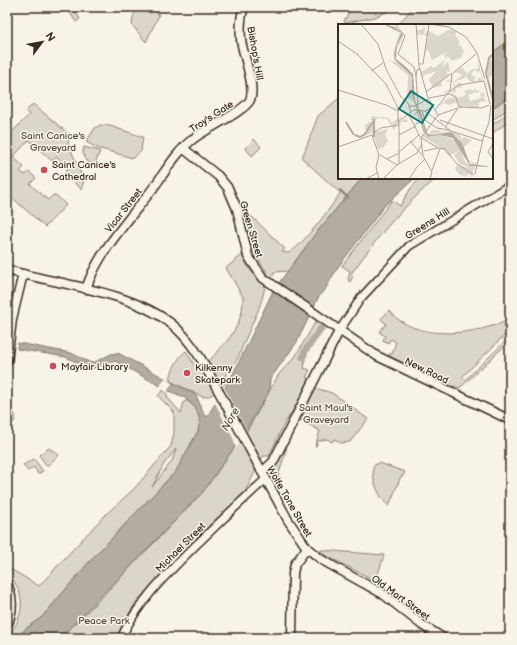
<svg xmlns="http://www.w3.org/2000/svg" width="517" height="645" font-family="'Balsamiq Sans',sans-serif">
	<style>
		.green { fill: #dbd6cb; stroke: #8b8074; fill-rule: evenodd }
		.water { fill: #b4aca0; stroke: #84786c }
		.pier { fill: #f7f3e8 }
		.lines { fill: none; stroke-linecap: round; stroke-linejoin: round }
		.stream { stroke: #84786c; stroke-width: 2 }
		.canal { stroke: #b4aca0; stroke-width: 7 }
		.tertiary-casing { stroke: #3b2a1e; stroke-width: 10 }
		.secondary-casing { stroke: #3b2a1e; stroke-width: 11 }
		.tertiary { stroke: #f7f3e8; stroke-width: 7 }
		.secondary { stroke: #f7f3e8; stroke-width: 8 }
		.poi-dot { fill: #d1495b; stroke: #f7f3e8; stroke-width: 1.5 }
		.labels { text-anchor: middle; stroke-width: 3; stroke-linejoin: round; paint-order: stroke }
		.street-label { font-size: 10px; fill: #3b2a1e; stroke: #f7f3e8 }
		.park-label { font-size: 10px; fill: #5b4c41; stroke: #f7f3e8 }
		.poi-label { font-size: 10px; fill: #3b2a1e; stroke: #f7f3e8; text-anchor: start }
		.water-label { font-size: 11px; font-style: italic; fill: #5f5145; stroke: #f7f3e8 }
		.inset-river { fill: none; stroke: #b4aca0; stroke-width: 2 }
		.inset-road { fill: none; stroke: #aca397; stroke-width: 1 }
		.view { fill: #0f766e; fill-opacity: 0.15; stroke: #0f766e; stroke-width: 2 }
		.inset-edge { fill: none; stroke: #3b2a1e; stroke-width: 2 }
	</style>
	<rect width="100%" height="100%" fill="#f7f3e8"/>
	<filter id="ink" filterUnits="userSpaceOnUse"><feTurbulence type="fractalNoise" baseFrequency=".025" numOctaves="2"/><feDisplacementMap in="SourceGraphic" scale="8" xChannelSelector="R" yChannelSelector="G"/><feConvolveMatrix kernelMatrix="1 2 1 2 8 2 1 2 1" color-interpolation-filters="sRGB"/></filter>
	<g filter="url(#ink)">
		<g class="green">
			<path d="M66,7H72L80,19L76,22Z"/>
			<path d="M138,7H151L159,15L146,42L132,25L133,17Z"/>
			<path d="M352,7H384L389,11L375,17L345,23L344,21Z"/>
			<path d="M413,7H510V40L492,53V25H398Z"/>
			<path d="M339,98V178H362L316,233L288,271L274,272L271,279L253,251L246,223V211L285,249L282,252C282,252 288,253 288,253C299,250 334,204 340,193L302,158L318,116Z"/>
			<path d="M510,98V107L492,121V109L505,99L507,101Z"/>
			<path d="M33,104L70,135L68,143L84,181L81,189L65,173L68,169L64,166L65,164L57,157L52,161L29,140L13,157L24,167L20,171L25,175L29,172L36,178L30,184L48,200L53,195L57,196L66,205L45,227L7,193V128L12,132L29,115L26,111Z"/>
			<path d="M510,112V120L492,134V125Z"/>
			<path d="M100,125L110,126L143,137L141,151L133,158L97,148L86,142L95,128Z"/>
			<path d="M254,139L261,147L252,156L245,148Z"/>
			<path d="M84,147L100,151L95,164L87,162L83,153Z"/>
			<path d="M420,178H437C403,205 376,239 351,274L353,276L350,282L348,280L350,271L342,266L392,200L400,206L411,188Z"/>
			<path d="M242,255L250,270L265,286C262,305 253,321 246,338C243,344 241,351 238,358C231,370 225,367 225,383C219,390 212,397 203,397L170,381C171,371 178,357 186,351L199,372C218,349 244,332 243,297L226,268Z"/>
			<path d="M389,310C413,343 479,335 510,319V334L508,332L462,377L465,380L510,337V341L463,385L459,388L454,386L451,387L389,356V354H392L396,342L391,339L388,343L383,340L385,336L379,332L386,324L381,319Z"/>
			<path d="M316,321L321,325L303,352L302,359L305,360L304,368L310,370L306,377L312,381L283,426L269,456H263L244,494L167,568L135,604L122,625L117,638H70L64,634L99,600L203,492L241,438H243L279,374L295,357Z"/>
			<path d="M315,388L332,393L368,419L350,442L341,443L334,439L332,442L327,439L318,441L316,446H315L320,431L299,419Z"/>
			<path d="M163,390L167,393V397L181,413L184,402L186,400L195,407L200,420L198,431L176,471L90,561L42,617L25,629L17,638H8C20,620 27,603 15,583C11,578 7,573 7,567L39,586L105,515L133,490L171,446L174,433V412L158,396ZM176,449L172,461L152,487L164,464Z"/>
			<path d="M7,414H15V420L7,429Z"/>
			<path d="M285,447H287L277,480L273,479L271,472Z"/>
			<path d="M49,448L59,455L47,466L39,455Z"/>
			<path d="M34,459L43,471L38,474L34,467L28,471L23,465Z"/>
			<path d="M379,463L405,472L403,476H401L389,506C379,499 370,476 374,465Z"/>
			<path d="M321,550L384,555L376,581L321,553Z"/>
		</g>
		<g class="water">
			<path d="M510,40V98L507,101L505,99L492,109V53Z"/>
			<path d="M362,178H415L385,205L338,267L323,293L319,296L297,342L270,379L269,392L241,438L203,492L60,638H17L25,629L42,617L90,561L176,471L198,431L200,420L197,411L195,407L184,397L169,391L115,361L90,369L66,357L17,349L18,343L71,353L91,363L95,362L111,354L118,353L196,395L204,415L207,417L234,372L273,291L316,233Z"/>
		</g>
		<g class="pier">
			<path d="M165,378L172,383L167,392L159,388Z"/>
			<path d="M223,385L247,431L236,449L233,438L214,401Z"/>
		</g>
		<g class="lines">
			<path class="stream" d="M340,190L348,198"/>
			<path class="canal" d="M303,357L305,351L322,327"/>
			<g class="tertiary-casing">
				<g id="tertiary">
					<path d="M339,331L361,298L409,246L510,185"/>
					<path d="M7,582C14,597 14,612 7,627"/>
					<path d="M121,638C139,600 168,573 197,544C220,522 242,500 266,479"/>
				</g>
			</g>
			<g class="secondary-casing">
				<g id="secondary">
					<path d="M184,149L218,176L228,188L237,209L248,256L263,278L377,356L510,420"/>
					<path d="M7,270C57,284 128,291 169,322C184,333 195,349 204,364L288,520L307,548L322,560L383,594L422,625L443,638"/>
					<path d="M86,289C98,252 127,222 151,191C164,174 176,152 193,139C206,128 243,113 250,100C256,87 243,55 241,40C240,28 240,18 244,7"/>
					<path d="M7,362L12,319L23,274"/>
					<path d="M262,472L273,462L276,456L339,331"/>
					<path d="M292,638L293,573L295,564L307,548"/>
				</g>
			</g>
			<use href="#tertiary" class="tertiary"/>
			<use href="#secondary" class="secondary"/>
		</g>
	</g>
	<g class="poi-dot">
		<circle cx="44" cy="170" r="4"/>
		<circle cx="53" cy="366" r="4"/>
		<circle cx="187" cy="373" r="4"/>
	</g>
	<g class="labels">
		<g class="street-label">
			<text transform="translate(256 53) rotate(80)" y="4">Bishop's Hill</text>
			<text transform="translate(211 116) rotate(-33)" y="4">Troy's Gate</text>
			<text transform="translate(123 210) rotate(-52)" y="4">Vicar Street</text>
			<text transform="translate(427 223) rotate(-32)" y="4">Greens Hill</text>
			<text transform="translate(252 229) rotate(73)" y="4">Green Street</text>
			<text transform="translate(427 370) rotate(26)" y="4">New Road</text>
			<text transform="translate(290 501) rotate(60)" y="4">Wolfe Tone Street</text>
			<text transform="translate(180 547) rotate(-45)" y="4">Michael Street</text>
			<text transform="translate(401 597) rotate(36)" y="4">Old Mart Street</text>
		</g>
		<g class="park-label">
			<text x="53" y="139">Saint Canice's<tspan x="53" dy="12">Graveyard</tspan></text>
			<text x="326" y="411">Saint Maul's<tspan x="326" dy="12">Graveyard</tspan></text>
			<text x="104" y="624">Peace Park</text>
		</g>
		<g class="poi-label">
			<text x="52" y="168">Saint Canice's<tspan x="52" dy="12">Cathedral</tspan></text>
			<text x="61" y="370">Mayfair Library</text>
			<text x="195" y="371">Kilkenny<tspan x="195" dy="12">Skatepark</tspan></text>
		</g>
		<g class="water-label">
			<text transform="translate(230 419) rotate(-60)" y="4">Nore</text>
		</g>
	</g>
	<g transform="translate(338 24)">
		<rect width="155" height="155" fill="#f7f3e8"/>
		<path d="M79,2H86L87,6L85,11L91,7L100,12L112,5L119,8L117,11L122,18L120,21L123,22L126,27L123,34L113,37L110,32L108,35L106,31L109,28L94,36L90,26L87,28L90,12L79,10V6L86,5L85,2ZM62,8L63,15L64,9L65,13L58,26L60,17L56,31L58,37L74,52V70L82,89L84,100L81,98L76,78L69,73L70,51L50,35L58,39L56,36L55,28ZM155,30V51L150,54L149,43ZM107,36L104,43L110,38L112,48L108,47L110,51L103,58L104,62L95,64L91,55L99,47L86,51V54L83,48L93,42L96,44ZM140,36L145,56L144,57L139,58L141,53L144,56L142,46L141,49L137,46L133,50L139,55H136L138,58H132L131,55L129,58L130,55L127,51V54L116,58L118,62L120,58L123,60L124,64L117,63L118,68L114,69L121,74L128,71L126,67L130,66L131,65H134L131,66L135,67L137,64L138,67L143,66L138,70V68L130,71L132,77L143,74L142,68L144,70L145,67L147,71L143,73L148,72L145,74L149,77L141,78V84L126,82L121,85L120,78L111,81L106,79L99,84L108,75H114H111L110,73L118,75L113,70L116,67L115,64L111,68L108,69H105L116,63L115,58H108L110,55L112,58L113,54L115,58L125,51L117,48L114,53L115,49L124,43L129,50L133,46L135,47L134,45H140ZM34,92L51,94L54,99L62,93L64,94H61L63,97L68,95L70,98H62L63,102L60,99L56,106L49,95L39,94L36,100L38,108L50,105L47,111L50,117L45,124L40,125L35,108L22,114L17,112H23L28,108L27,102L31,97L33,101L35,96H32ZM93,105L103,107V108L111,106L122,111L124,116L126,113L123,112L134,116L126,123L129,135L136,139L138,138V142L129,136L124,119L120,114L110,107L91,111L94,106L99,107ZM86,110L91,113L101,111L120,117L127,138L138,144L135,146L134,155H132L134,154L132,150L128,152L122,151L117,145L119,140L126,143H130L122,140L116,131L122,126L111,132L107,127L84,112Z" fill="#dbd6cb"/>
		<path d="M45,0L57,3L65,10L59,21L58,35L67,42L75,50L77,76L83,89L89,109L93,111L113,108L124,119L132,140L149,142L155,147L150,143L132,142L115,114L101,111L90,113L87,109L81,88L74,92L80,87L74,70V52L58,37L56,31L58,22L63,9Z" fill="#b4aca0"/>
		<path class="inset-river" d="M155,30L151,34L148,49L155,76M8,98L16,111M17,111L22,113L27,110L36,96M36,113V95"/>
		<path class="inset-road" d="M23,0L40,20L48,45L63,73L70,79L73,89M57,0L67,12L60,30L76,43L78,52M78,0L81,42L90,74M91,0L111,3L128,13L139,29L147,55M0,17L19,30L48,60M81,40H85L91,0M33,47L45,39M115,49L138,30M146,57L152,80M48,60L60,84V96M0,66L48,81L60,87M112,67L114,50M88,68L114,49M109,70L121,61L146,57M90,74L100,91M91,74L112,70L118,74L121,83M80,80L78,53L79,46L82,45M71,82H77L90,75M121,83L143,84L151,81M98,85L109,70M84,87L87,96L99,104L111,106M87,87L113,107L144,117M71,91L82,113L100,124L107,125L118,139L136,151M100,91L120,84M102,96L155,115M61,97L76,86L87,87L96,82M77,100L83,98L86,108M108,102L120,84M34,110L43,104L61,101L60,96M34,111L41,131M61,111L78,102M72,117L84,131M144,117L151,98L153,81M154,121L150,128L155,135M0,123L34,111M86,127L100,124M61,128L81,111M41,131L38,143L41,155M42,131L59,141M49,135L61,129M61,140V101M94,146L102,125M137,150L145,115M28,155L39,149M45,155L59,141L79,129L84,120M71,155L79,143L87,135M92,155L94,148L85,132L83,114L100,91"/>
		<path class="view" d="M73,67L95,81L84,99L61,85Z"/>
		<rect width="155" height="155" class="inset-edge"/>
	</g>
	<rect width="517" height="645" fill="none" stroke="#f7f3e8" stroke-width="24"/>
	<rect x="12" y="12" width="493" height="621" fill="none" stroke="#3b2a1e" stroke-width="1.5" filter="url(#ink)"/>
	<g transform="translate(42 42) rotate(58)" stroke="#f7f3e8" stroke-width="3" paint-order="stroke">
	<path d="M0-3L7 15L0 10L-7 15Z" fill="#3b2a1e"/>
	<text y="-6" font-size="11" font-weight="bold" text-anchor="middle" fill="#3b2a1e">N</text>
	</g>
</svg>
